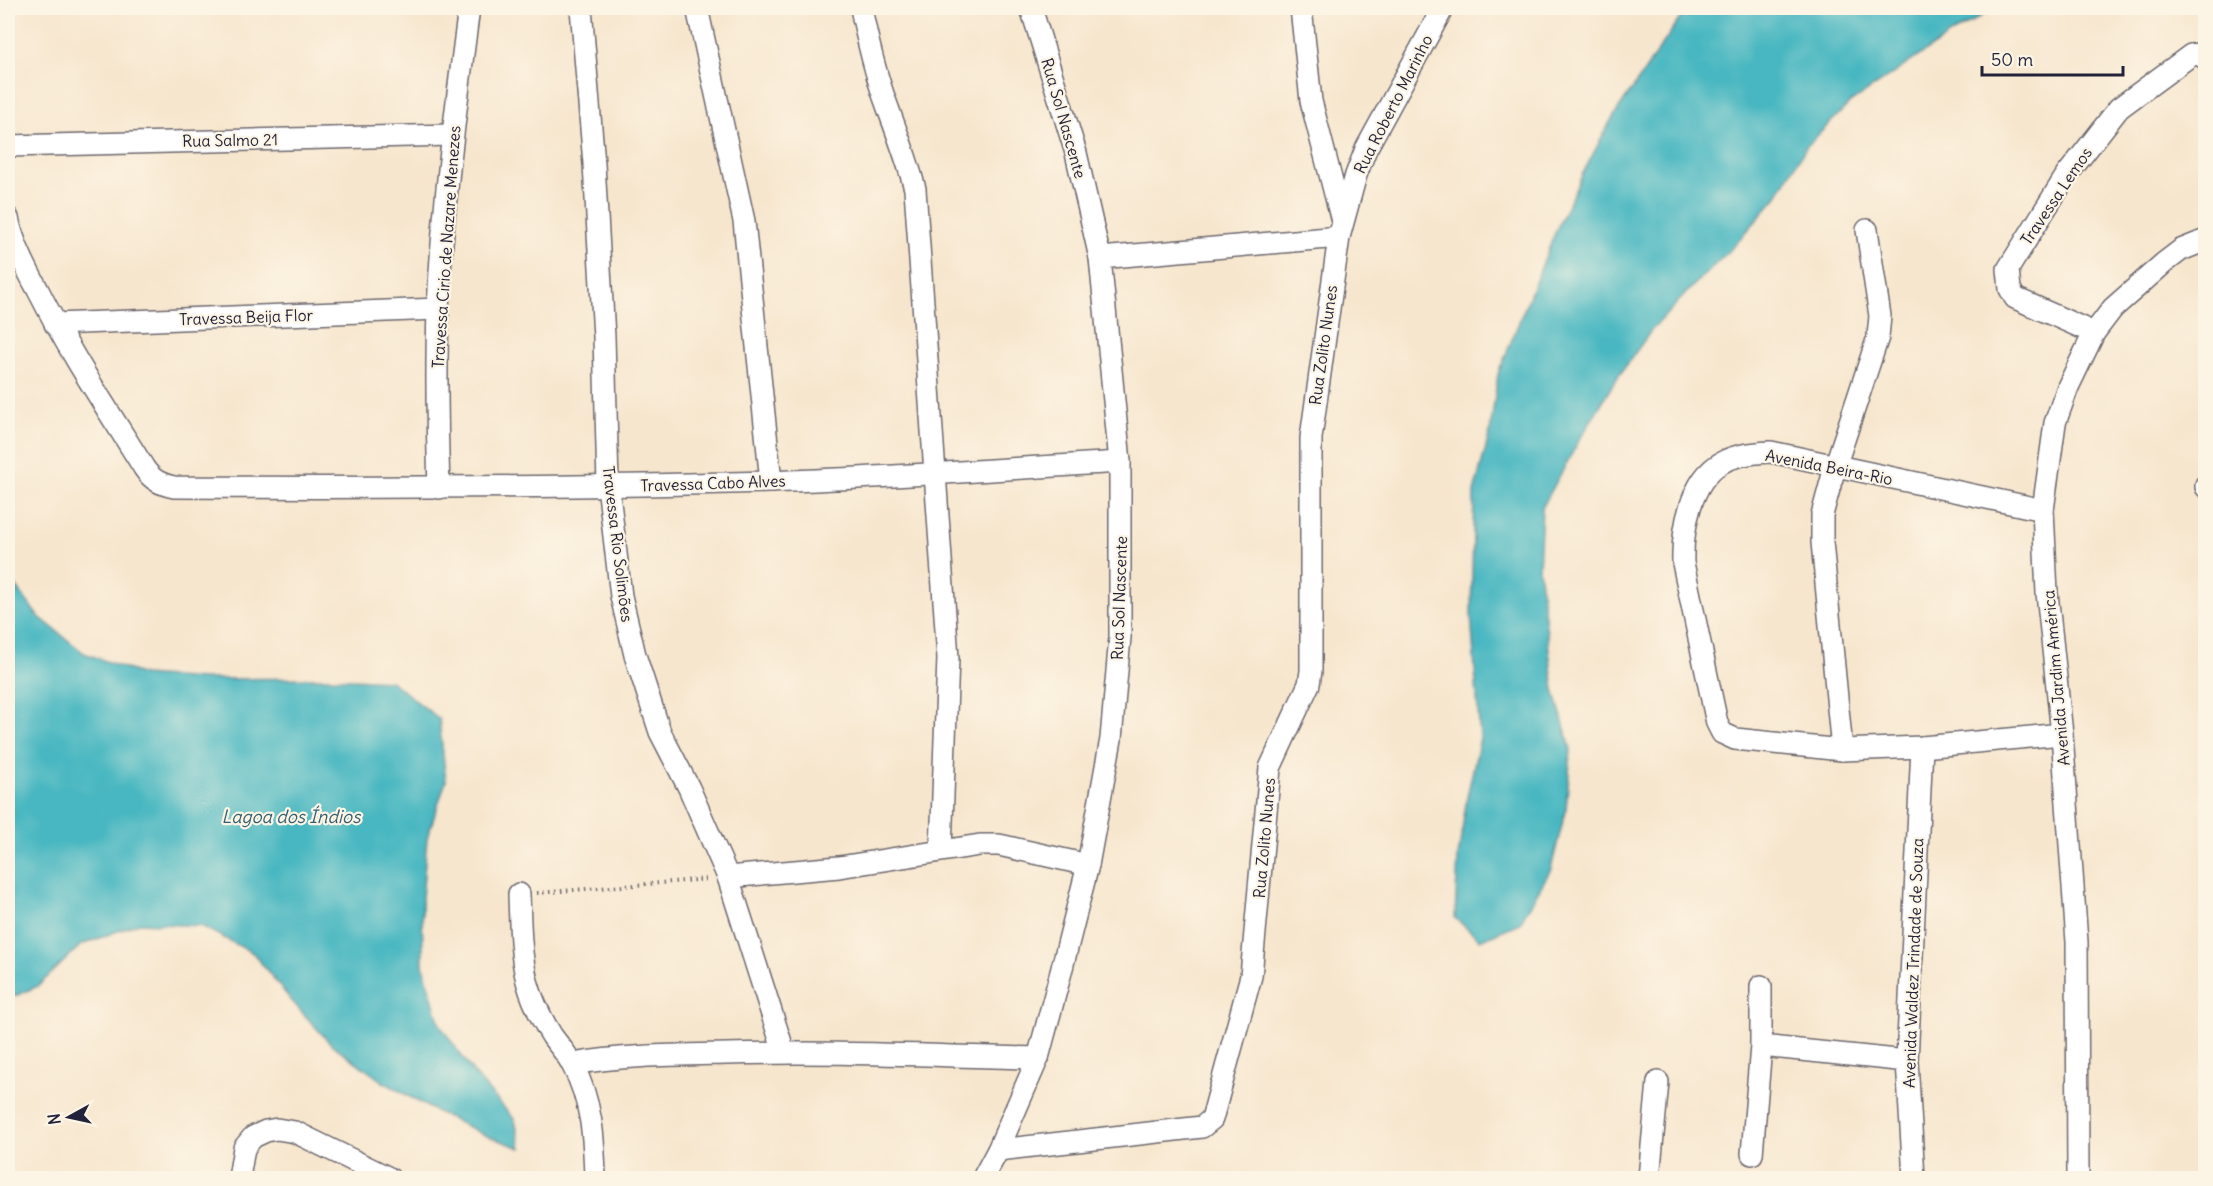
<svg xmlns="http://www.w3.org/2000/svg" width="2213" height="1186" font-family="Delius,sans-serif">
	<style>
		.water { fill: #48b7c1; stroke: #356c7e; stroke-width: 1.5 }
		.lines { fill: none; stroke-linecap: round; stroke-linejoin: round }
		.minor-casing { stroke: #6d676e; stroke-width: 24 }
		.path { stroke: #6d676e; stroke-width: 4; stroke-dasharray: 1.5 4.5; stroke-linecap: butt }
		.minor { stroke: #fff; stroke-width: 21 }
		.labels { text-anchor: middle; stroke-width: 4.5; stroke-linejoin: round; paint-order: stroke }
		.street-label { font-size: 16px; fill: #22223b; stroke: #fcf5e5 }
		.water-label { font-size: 18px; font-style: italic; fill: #315e71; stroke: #fcf5e5 }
	</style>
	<rect width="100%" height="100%" fill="#fcf5e5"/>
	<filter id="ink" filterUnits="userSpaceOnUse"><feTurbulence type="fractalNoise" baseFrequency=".0167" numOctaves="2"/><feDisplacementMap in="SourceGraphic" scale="12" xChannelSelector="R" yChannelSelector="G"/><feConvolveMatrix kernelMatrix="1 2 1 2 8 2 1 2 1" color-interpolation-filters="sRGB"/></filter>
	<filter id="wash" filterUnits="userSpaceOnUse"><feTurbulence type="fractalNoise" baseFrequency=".008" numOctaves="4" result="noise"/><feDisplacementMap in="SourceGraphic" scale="24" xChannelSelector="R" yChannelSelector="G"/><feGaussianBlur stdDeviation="1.35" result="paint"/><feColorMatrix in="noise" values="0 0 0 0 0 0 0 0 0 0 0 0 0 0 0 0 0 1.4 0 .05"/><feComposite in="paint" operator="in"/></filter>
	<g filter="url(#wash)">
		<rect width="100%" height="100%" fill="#f7e6ce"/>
		<g class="water">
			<path d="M1687,8H1995L1953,33L1850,103L1806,147L1775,199L1734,246L1691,288L1650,332L1613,384L1580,439L1542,508L1539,569L1554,690L1571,749L1566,809L1551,869L1520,923L1480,940L1455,918L1458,857L1467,797L1480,738L1471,615L1474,492L1490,432L1498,374L1557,228L1583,173L1610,122Z"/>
			<path d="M8,575L37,615L84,653L143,675L203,679L331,678L391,681L439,719L446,781L427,838L422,898L423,965L440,1025L475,1075L515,1120L521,1148L487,1136L433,1110L382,1081L330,1043L290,999L253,953L201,926L139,923L81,945L38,986L8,999Z"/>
		</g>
	</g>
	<g filter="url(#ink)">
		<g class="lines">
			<g class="minor-casing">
				<g id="minor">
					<path d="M581,8L594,164L604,337L608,485L621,596L635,655L660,732L689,788L728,877L784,1052"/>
					<path d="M697,8L744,221L771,482"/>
					<path d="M861,8C867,38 874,68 884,97C895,128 907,158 915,189L948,658L941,850"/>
					<path d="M1301,8L1311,101L1342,221"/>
					<path d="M8,146L452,135"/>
					<path d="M8,218C13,243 26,268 38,290C69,352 108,410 144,468C152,480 160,484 174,487C372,488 570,488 769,482C886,478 1003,469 1120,462"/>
					<path d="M1100,258L1339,237"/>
					<path d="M55,324L438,309"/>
					<path d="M2094,333L2015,298L2010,289L2008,269L2066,176L2119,108L2191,55L2199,54L2206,59"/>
					<path d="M2206,485V487"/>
					<path d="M439,488C437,429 436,370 438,311C442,210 456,108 469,8"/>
					<path d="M2043,510L1771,452C1755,453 1736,454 1721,463C1690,481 1682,531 1683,563L1717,723L1722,733L1735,739L1842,750L1922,747L2062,734"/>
					<path d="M1842,750L1822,542V515L1835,467L1878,337L1880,316L1867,230"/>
					<path d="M728,877L839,867L980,845H999L1088,865"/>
					<path d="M519,894C520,923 520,953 527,981C532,1000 542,1020 552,1036C559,1046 568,1055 573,1066C592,1102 594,1139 595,1178"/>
					<path d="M1761,1046L1907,1061"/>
					<path d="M572,1064C624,1055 675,1055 727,1054C831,1051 934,1056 1038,1058"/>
					<path d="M998,1150L1202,1127L1212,1119L1251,976L1270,768L1309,684L1311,671V438L1339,237L1356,175L1366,149L1443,8"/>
					<path d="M1752,1154L1761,1046V986"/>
					<path d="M239,1178L244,1148L253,1137L266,1131L277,1129L295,1132L389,1178"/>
					<path d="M983,1178L998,1150L1038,1058L1061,972L1088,865L1111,739L1120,637V462L1100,258L1076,153L1031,8"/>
					<path d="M1649,1178L1658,1082"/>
					<path d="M1914,1178L1907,1061L1922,747"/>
					<path d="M2078,1178L2077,942L2062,734L2047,593L2043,510L2055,423L2068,387L2094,333L2113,308L2164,263L2181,250L2206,240"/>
				</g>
			</g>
			<path class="path" d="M537,893L709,879"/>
			<use href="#minor" class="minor"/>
		</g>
	</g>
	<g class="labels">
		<g class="street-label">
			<text transform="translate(1393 104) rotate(-63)" y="6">Rua Roberto Marinho</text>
			<text transform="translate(1064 118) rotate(74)" y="6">Rua Sol Nascente</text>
			<text transform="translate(230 140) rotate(-1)" y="6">Rua Salmo 21</text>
			<text transform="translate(2056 196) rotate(-56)" y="6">Travessa Lemos</text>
			<text transform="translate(446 247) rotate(-86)" y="6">Travessa Cirio de Nazare Menezes</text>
			<text transform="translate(246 317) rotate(-2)" y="6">Travessa Beija Flor</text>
			<text transform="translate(1323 345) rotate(-82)" y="6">Rua Zolito Nunes</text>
			<text transform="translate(1829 467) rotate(11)" y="6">Avenida Beira-Rio</text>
			<text transform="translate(713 483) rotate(-2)" y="6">Travessa Cabo Alves</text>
			<text transform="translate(618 544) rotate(83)" y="6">Travessa Rio Solimões</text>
			<text transform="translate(1119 598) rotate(-88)" y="6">Rua Sol Nascente</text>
			<text transform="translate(2056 678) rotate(-95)" y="6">Avenida Jardim América</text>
			<text transform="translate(1264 838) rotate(-85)" y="6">Rua Zolito Nunes</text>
			<text transform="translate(1913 963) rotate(-88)" y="6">Avenida Waldez Trindade de Souza</text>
		</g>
		<g class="water-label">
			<text x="291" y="823">Lagoa dos Índios</text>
		</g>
	</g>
	<rect width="2213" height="1186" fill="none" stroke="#fcf5e5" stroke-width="30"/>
	<g transform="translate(69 1117) rotate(262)" stroke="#fcf5e5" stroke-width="4.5" paint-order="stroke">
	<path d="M0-4.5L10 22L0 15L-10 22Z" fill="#22223b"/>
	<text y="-9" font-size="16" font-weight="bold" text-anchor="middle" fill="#22223b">N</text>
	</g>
	<path d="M1982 66v9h141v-9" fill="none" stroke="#22223b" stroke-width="3"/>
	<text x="1991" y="66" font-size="18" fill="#22223b" stroke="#fcf5e5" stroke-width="4.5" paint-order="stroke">50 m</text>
</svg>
